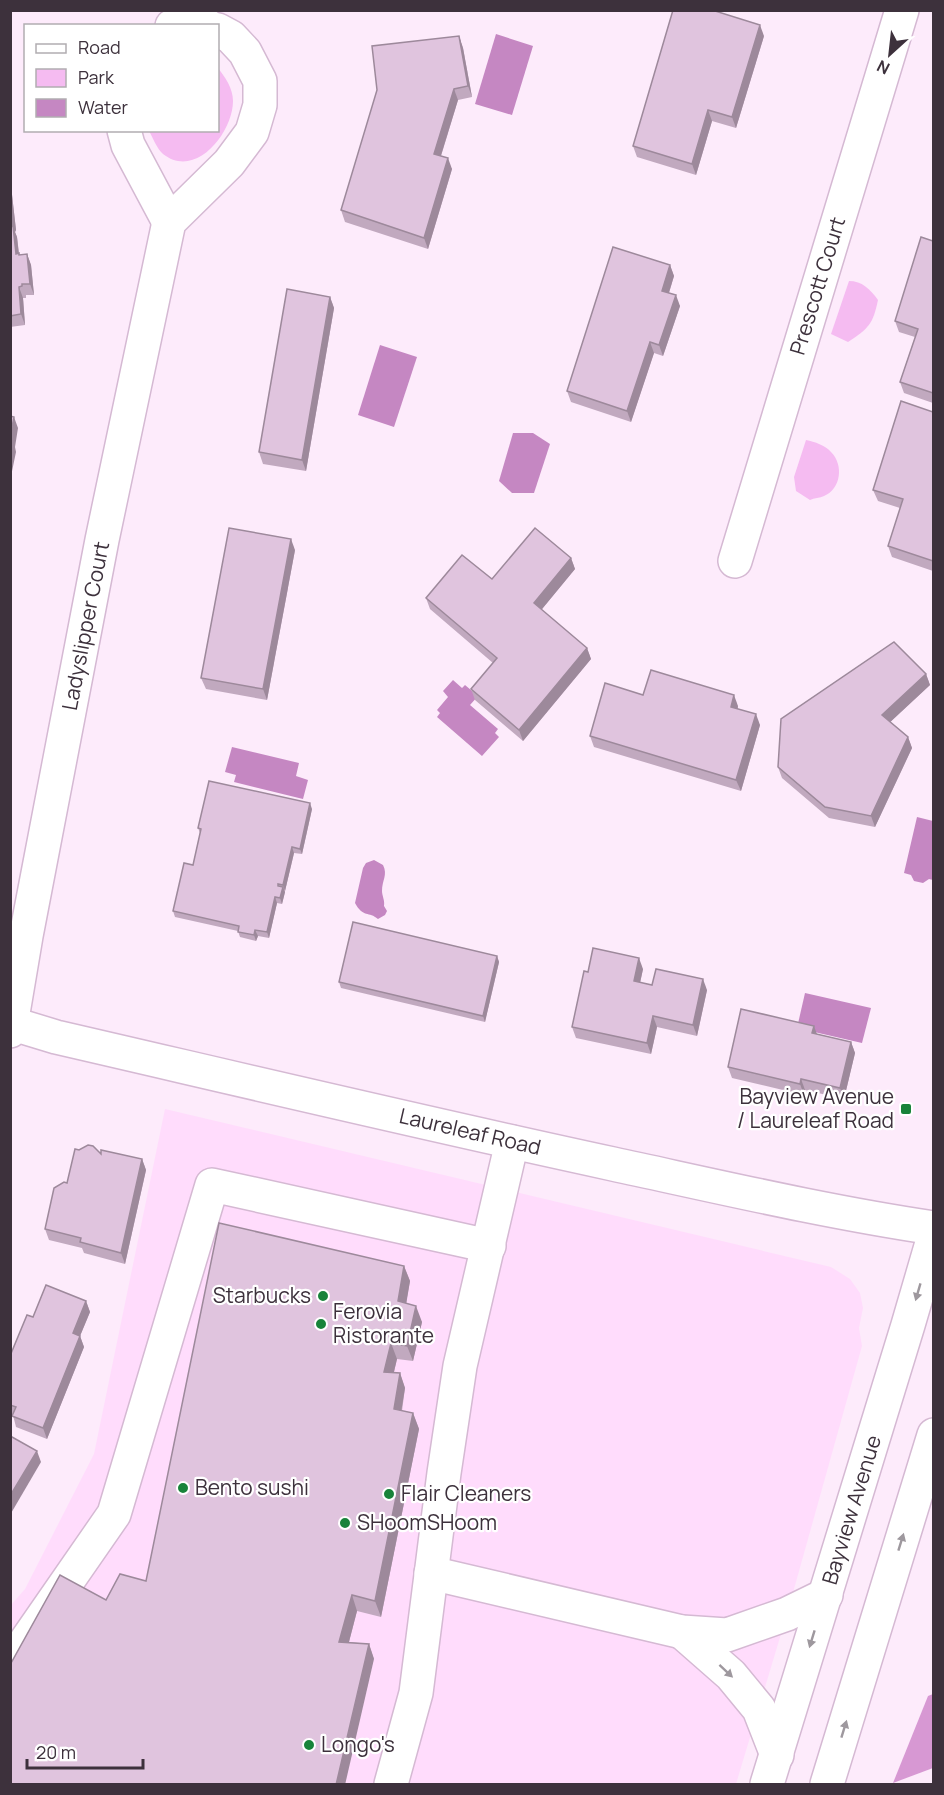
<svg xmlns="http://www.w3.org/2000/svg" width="944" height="1795" font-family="Manrope,sans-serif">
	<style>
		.built { fill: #ffdcfc }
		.green { fill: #f5bbf1 }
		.forest { fill: #d798d3 }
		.water { fill: #c587c2 }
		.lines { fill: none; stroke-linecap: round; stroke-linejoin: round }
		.minor-casing { stroke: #d5b9d3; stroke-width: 36 }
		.major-casing { stroke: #d5b9d3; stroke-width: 36 }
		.minor { stroke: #fff; stroke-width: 33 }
		.major { stroke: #fff; stroke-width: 33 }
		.wall { fill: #c1a9bf }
		.shaded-wall { fill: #9d899b }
		.building { fill: #e0c4de; stroke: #9d899b; stroke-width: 1.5 }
		.oneway { fill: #9e989e }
		.poi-dot { fill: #18833a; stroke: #fff; stroke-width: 2 }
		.labels { text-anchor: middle; stroke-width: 4.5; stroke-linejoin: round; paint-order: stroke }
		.street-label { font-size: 21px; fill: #3d313c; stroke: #fff }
		.poi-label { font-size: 21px; fill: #3d313c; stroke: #fff; text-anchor: start }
	</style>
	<rect width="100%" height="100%" fill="#fdebfb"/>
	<path class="built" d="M165,1109L831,1267L850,1279L860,1293L863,1308L859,1328L862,1346L787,1614L736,1784H11V1605L25,1589L94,1454Z"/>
	<g class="green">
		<path d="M218,68C225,77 233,88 233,101C233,132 196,180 163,154C157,149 153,138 149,131L218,130Z"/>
		<path d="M849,281C862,281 870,289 878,300C873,324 869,328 848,342L831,334Z"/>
		<path d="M806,440C815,442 825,445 831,452C844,465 841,489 824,496C820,498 814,498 810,500L796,491L794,477Z"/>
	</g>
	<path class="forest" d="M933,1694V1768L893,1783L928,1696Z"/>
	<g class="water">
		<path d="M496,34L533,46L512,115L475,104Z"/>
		<path d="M380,345L417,357L394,427L358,415Z"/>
		<path d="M513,433H533L550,444L534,493H512L499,481Z"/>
		<path d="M453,680L462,688L465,685L478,696L470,705L498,729L495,733L499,737L482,756L437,717L440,713L437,710L448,697L443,691Z"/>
		<path d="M232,747L299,763L296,776L308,780L303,799L234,782L236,775L225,772Z"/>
		<path d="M917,817L933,821V880L929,879L923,883L914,881L911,875L904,873Z"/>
		<path d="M374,860L383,865C388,875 382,880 382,891C382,896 385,900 384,906L387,911L385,915L378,919C369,911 363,918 355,903L363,868L366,863Z"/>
		<path d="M805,993L871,1008L862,1043L797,1028Z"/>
	</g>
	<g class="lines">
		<g class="minor-casing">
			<g id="minor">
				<path d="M172,26L186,22L208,26"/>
				<path d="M124,130L128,145L169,222"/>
				<path d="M735,561L902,10"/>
				<path d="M10,1023L56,1037C242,1080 427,1124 613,1164C720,1187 826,1212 934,1228"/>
				<path d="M10,1031L26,936L102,540L169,222L229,163L252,132L260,105V81L245,52L231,37L218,30"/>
				<path d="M431,1573L682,1632L727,1635L787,1614L826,1595"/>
				<path d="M682,1632L731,1675L759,1709L777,1755"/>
				<path d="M10,1664L114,1514L212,1185L489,1246"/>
				<path d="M391,1784L416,1693L444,1473L460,1366L512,1142"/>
			</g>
		</g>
		<g class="major-casing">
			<g id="major">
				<path d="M767,1784L908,1325L934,1236"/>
				<path d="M827,1784L934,1435"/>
			</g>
		</g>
		<use href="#minor" class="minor"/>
		<use href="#major" class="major"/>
	</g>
	<g class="wall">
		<path d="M459,36L463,48L472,97L458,100L441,156L452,169L428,249L345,222L341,210Z"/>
		<path d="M764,36L736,128L712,121L696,175L637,157L633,146Z"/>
		<path d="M10,177L16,230L15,232L17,237L19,253L20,255L27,254L31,265L34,295H26V298H23L25,325L10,327Z"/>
		<path d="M933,241V403L904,393L900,382L915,337L899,332L895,321Z"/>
		<path d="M670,265L674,276L669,293L680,306L663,356L654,353L631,422L571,402L567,391Z"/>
		<path d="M330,297L334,308L306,471L263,464L259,452Z"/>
		<path d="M933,412V571L892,557L888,546L900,508L878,501L873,490Z"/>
		<path d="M295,550L267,700L206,689L201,678Z"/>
		<path d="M571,558L575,569L541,610L587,648L591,659L523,741L475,700L471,689L493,663L430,609L426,598Z"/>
		<path d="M926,674L930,685L890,722L908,737L912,748L875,827L829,818L782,778L778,767Z"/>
		<path d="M643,695L738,706V709L760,725L741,791L594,747L590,736Z"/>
		<path d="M312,809L302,854L294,853L285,891L284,890L285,892L282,904L277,903L269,938L258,936L256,941L240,937L238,931L175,917L173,911L193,865L200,833L198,828Z"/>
		<path d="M497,956L499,962L485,1022L341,988L339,982Z"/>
		<path d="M643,969L640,983L652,985L707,990L697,1036L657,1027L651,1054L576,1038L572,1027L588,972Z"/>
		<path d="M814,1026L816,1034L851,1042L855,1053L844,1099L805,1090L804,1095L732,1078L728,1067Z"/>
		<path d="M101,1154L142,1159L146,1170L125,1264L84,1253L82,1248L49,1240L45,1229L67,1183Z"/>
		<path d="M404,1266L410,1281L406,1303L422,1322L413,1361L397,1359L394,1372L400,1373L405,1388L402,1411L413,1413L419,1429L381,1617L357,1611L349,1642L369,1644L374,1659L106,1600L146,1581Z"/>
		<path d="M86,1301L90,1312L80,1336L84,1347L47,1439L16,1427L13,1415L10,1414V1356L33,1317Z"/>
	</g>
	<g class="shaded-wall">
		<path d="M760,25L764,36L736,128L732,117Z"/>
		<path d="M459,36L463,48L472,97L468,86Z"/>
		<path d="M454,89L458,100L438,165L434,154Z"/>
		<path d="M708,110L712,121L696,175L692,164Z"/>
		<path d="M448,158L452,169L428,249L424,238Z"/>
		<path d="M10,177L16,230L15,232L17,237L20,265L16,254L13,229L11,222Z"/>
		<path d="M27,254L31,265L34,295L30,284Z"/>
		<path d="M670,265L674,276L666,302L662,291Z"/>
		<path d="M19,287L23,298L25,325L21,314Z"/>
		<path d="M676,295L680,306L663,356L659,345Z"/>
		<path d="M330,297L334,308L306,471L302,460Z"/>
		<path d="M650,342L654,353L631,422L627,411Z"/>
		<path d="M14,417L18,428L15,447L16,452L10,481V437Z"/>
		<path d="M291,539L295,550L267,700L263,689Z"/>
		<path d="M571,558L575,569L538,614L534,603Z"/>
		<path d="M587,648L591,659L523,741L519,730Z"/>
		<path d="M926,674L930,685L886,726L882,715Z"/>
		<path d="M734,695L738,706L735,718L731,707Z"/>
		<path d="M756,714L760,725L741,791L736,780Z"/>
		<path d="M908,737L912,748L875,827L871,816Z"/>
		<path d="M310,803L312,809L302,854L300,849Z"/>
		<path d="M292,847L294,853L285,891L283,885Z"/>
		<path d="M283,887L285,892L282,904L280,898Z"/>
		<path d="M275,897L277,903L269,938L267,932Z"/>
		<path d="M255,930L258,936L256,941L254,935Z"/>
		<path d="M497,956L499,962L485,1022L483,1016Z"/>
		<path d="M639,958L643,969L638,992L634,981Z"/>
		<path d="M703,979L707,990L697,1036L693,1025Z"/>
		<path d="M653,1016L657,1027L651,1054L647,1043Z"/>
		<path d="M814,1026L818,1037L812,1033Z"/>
		<path d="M851,1042L855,1053L844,1099L840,1088Z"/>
		<path d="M801,1079L805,1090L804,1095L800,1084Z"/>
		<path d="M142,1159L146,1170L125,1264L121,1253Z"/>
		<path d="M404,1266L410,1281L404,1317L398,1301Z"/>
		<path d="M86,1301L90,1312L80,1336L84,1347L47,1439L43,1428L73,1333Z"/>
		<path d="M416,1306L422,1322L413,1361L407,1346Z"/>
		<path d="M391,1343L397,1359L390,1388L384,1372Z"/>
		<path d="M400,1373L405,1388L399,1425L394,1409Z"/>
		<path d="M413,1413L419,1429L381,1617L375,1601Z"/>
		<path d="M37,1451L41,1462L10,1515V1496Z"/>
		<path d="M352,1595L357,1611L345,1657L339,1642Z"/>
		<path d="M369,1644L374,1659L345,1785H336Z"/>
	</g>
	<g class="building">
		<path d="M673,10H712L760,25L732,117L708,110L692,164L633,146Z"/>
		<path d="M459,36L468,86L454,89L434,154L448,158L424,238L341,210L377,90L372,46Z"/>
		<path d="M10,205L12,219L11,222H10Z"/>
		<path d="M13,226L16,254L19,253V255L27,254L30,284H22V286L19,287L21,314L10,316V227Z"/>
		<path d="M921,237L933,241V393L900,382L918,329L895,321Z"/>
		<path d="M613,247L670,265L662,291L676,295L659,345L650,342L627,411L567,391Z"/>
		<path d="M287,289L330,297L302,460L259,452Z"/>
		<path d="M901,401L933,412V561L888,546L903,499L873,490Z"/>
		<path d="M10,416L14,417L10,437Z"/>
		<path d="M229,528L291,539L263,689L201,678Z"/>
		<path d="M535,528L571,558L534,603L587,648L519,730L471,689L497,658L426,598L462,555L492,579Z"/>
		<path d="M894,642L926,674L882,715L908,737L871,816L825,807L778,767L781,719Z"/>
		<path d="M651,670L734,695L731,707L756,714L736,780L590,736L605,683L643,695Z"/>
		<path d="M209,781L310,803L300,849L292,847L283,885L278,884V886L283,887L280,898L275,897L267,932L255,930L254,935L238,932L239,926L173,911L184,863L193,865L201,829L198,828Z"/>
		<path d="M353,922L497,956L483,1016L339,982Z"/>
		<path d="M593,948L639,958L634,981L652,985L656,969L703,979L693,1025L653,1016L647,1043L572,1027L584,971L588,972Z"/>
		<path d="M741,1009L814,1026L812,1033L851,1042L840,1088L801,1079L800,1084L728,1067Z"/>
		<path d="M88,1145L93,1146L101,1154V1150L142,1159L121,1253L80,1242L81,1238L45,1229L54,1188L64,1182L67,1183L75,1149L79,1150Z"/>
		<path d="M219,1223L404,1266L398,1301L416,1306L407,1346L391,1343L384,1372L400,1373L394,1409L413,1413L375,1601L352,1595L339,1642L369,1644L336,1785H10V1665L60,1575L106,1600L120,1574L146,1581Z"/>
		<path d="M46,1285L86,1301L73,1333L80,1336L43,1428L12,1416L16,1407L10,1405V1356L27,1315L33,1317Z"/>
		<path d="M12,1437L37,1451L10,1496V1439Z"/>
	</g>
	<defs><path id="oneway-solid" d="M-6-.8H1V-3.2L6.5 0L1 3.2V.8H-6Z" transform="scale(1.5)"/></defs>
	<g class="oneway">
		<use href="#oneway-solid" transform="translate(918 1292) rotate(106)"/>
		<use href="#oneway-solid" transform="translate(901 1542) rotate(-73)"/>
		<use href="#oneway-solid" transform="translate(812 1639) rotate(107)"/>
		<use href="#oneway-solid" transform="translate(726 1671) rotate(43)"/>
		<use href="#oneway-solid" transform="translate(844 1729) rotate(-73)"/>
	</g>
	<g class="poi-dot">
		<rect x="900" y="1103" width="12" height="12" rx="3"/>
		<circle cx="323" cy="1296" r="6"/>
		<circle cx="321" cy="1324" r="6"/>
		<circle cx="183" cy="1488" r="6"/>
		<circle cx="389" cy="1494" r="6"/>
		<circle cx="345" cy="1523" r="6"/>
		<circle cx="309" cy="1745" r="6"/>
	</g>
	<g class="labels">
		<g class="street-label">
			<text transform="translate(818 286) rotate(-73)" y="7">Prescott Court</text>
			<text transform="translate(86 626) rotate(-79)" y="7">Ladyslipper Court</text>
			<text transform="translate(470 1132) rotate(13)" y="7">Laureleaf Road</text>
			<text transform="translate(852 1510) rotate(-73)" y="7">Bayview Avenue</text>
		</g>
		<g class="poi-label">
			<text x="894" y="1104" text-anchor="end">Bayview Avenue<tspan x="894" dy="24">/ Laureleaf Road</tspan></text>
			<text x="311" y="1303" text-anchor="end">Starbucks</text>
			<text x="333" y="1319">Ferovia<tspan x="333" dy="24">Ristorante</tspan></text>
			<text x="195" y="1495">Bento sushi</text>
			<text x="401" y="1501">Flair Cleaners</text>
			<text x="357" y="1530">SHoomSHoom</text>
			<text x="321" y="1752">Longo's</text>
		</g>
	</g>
	<rect width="944" height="1795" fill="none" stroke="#3d313c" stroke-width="24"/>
	<rect x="24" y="24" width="195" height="108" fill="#ffffff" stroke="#b1adb1" stroke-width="1.5"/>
	<rect x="36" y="44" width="30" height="9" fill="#ffffff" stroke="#b1adb1" stroke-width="1.5"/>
	<text x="78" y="54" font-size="18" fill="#3d313c">Road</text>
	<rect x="36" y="69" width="30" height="18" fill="#f5bbf1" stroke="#b1adb1" stroke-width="1.5"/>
	<text x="78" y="84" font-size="18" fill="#3d313c">Park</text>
	<rect x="36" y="99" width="30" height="18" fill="#c587c2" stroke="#b1adb1" stroke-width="1.5"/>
	<text x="78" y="114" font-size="18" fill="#3d313c">Water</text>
	<g transform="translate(890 54) rotate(207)" stroke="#ffffff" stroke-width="4.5" paint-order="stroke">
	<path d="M0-4.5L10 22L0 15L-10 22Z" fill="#3d313c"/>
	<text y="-9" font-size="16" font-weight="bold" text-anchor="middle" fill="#3d313c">N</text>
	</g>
	<path d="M27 1759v9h116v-9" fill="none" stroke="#3d313c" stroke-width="3"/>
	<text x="36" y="1759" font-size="18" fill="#3d313c" stroke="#ffffff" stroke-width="4.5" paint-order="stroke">20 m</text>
</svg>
